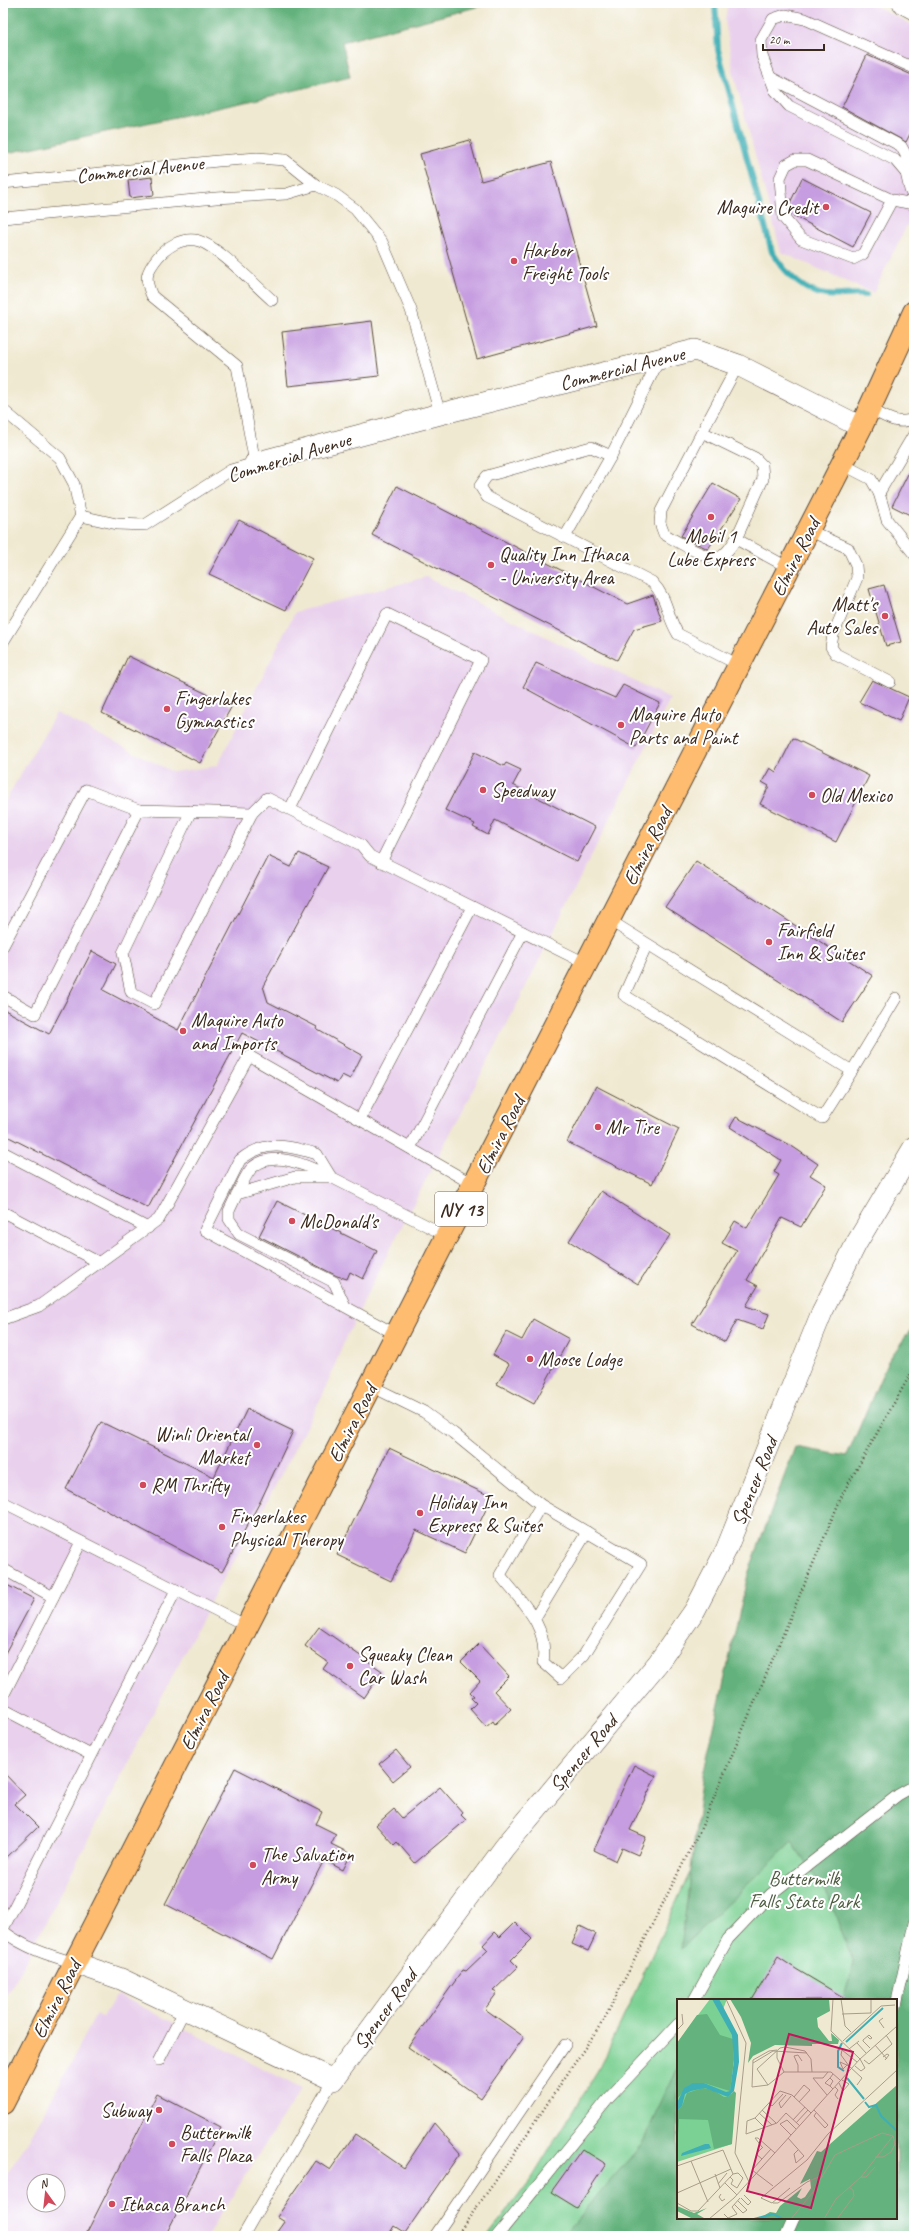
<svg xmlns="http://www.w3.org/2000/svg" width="917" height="2239" font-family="Caveat,sans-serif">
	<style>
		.built { fill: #e9d1ed; fill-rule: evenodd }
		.green { fill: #7bd093; stroke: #5b7d58; fill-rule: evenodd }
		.forest { fill: #64b27d; stroke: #506e4e }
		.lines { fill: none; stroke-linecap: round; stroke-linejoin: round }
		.stream { stroke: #3eafb5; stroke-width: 6 }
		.building { fill: #c69de0 }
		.lane-casing { stroke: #564739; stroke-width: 12 }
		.street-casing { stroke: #564739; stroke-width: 22 }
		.highway-casing { stroke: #564739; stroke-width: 24 }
		.path { stroke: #564739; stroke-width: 2.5; stroke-dasharray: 1 3; stroke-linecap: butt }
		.lane { stroke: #fff; stroke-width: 11 }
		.street { stroke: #fff; stroke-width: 21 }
		.highway { stroke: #fdbc70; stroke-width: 22 }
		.poi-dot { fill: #d1495b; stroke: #fff; stroke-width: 1.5 }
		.labels { text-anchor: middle; stroke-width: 4; stroke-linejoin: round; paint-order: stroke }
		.shield { fill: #fff; stroke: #766a62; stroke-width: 1 }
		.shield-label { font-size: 19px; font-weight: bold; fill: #3b2a1e }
		.street-label { font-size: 20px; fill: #3b2a1e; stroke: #fff }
		.poi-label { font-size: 20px; fill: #3b2a1e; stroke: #fff; text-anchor: start }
		.park-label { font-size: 20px; fill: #4e5c41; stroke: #fff }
		.inset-river { fill: none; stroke: #3eafb5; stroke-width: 2 }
		.inset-road { fill: none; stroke: #a89d89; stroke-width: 1 }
		.view { fill: #c2185b; fill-opacity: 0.15; stroke: #c2185b; stroke-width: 2 }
		.inset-edge { fill: none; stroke: #3b2a1e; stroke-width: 2 }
	</style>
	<rect width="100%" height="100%" fill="#fff"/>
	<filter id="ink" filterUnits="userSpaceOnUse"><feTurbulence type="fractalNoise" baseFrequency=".025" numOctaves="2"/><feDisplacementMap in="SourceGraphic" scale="8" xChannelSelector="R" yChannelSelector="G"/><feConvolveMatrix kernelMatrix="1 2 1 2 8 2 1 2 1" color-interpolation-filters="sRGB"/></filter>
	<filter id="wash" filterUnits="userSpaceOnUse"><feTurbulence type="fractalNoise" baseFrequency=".012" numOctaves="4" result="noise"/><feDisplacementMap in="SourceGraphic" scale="16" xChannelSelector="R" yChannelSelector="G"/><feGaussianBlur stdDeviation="0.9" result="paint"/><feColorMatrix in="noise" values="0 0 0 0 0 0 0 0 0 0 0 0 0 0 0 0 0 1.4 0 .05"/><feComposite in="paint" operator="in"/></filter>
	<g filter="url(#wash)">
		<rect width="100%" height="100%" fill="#f0e9d1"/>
		<g class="built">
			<path d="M728,3H870L914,26V211L873,293L781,252L734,75L725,20Z"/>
			<path d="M426,577L670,699L504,1030L377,1274L341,1349L324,1392L249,1536L215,1593L19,1974L3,2000V805L56,713L173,772L217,766L295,612Z"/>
			<path d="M119,1995L301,2088L207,2236H3V2184L7,2174L35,2130L96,2015L103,2017L115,1997ZM34,2181H58V2205H34Z"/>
		</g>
		<path class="green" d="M914,1432V2236H488L532,2178L601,2066L776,1685ZM678,2000H896V2218H678Z"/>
		<g class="forest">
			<path d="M3,3H492L342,42L350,77L250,101L3,154Z"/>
			<path d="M914,1325V2236H563L642,2144L678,2065V2218H896V2000H843L854,1964L829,1897L792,1842L681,1948L702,1780L748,1574L795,1447L847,1456L888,1361Z"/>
		</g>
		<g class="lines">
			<path class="stream" d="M715,3L718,50L772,252C784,271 802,292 826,295C840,297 853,292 866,295"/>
		</g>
		<g id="blocks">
			<g class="building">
				<path d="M867,55L914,76V126L906,142L842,107Z"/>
				<path d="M470,140L481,181L551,162L597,326L477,359L420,154Z"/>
				<path d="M152,177L154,195L130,198L128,180Z"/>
				<path d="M802,178L871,213L853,247L790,214L789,205Z"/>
				<path d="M372,321L379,376L288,386L282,332Z"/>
				<path d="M914,462V517L892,506Z"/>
				<path d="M713,483L741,499L708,549L681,536Z"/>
				<path d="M397,486L627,604L653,595L662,621L634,629L617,660L372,535Z"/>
				<path d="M239,520L313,558L286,610L209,574Z"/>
				<path d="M884,585L901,642L886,646L869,589Z"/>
				<path d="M128,656L232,706L200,763L102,713Z"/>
				<path d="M536,663L615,698L623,685L660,703L636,748L523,687Z"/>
				<path d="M872,680L909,697L899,721L859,702Z"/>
				<path d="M793,738L869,776L836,842L760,804L769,786L762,782L770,768L776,772Z"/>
				<path d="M475,752L504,766L506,763L521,770L513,785L595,827L577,862L495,820L488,835L473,827L475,824L445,810Z"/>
				<path d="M299,853L328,867L263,986L268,1002L317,1027L316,1029L362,1055L350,1079L342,1075L337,1083L242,1033L148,1208L3,1134V1009L49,1034L92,951L116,964L103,990L178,1030L268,856L291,867Z"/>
				<path d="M696,861L873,976L842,1022L665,907Z"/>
				<path d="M596,1086L679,1129L652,1184L567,1142Z"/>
				<path d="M736,1117L793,1147L818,1164L810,1175L826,1185L801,1227L782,1218L747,1280L758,1286L746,1306L769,1314L763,1329L737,1320L725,1342L692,1324L737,1251L722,1243L735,1221L747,1228L779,1175L774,1172L781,1160L730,1127Z"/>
				<path d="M601,1191L670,1235L638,1284L569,1241Z"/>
				<path d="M277,1201L377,1251L363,1279L350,1272L347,1279L337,1276L259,1236Z"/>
				<path d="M533,1319L569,1339L534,1404L497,1384L509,1364L493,1355L506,1332L522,1340Z"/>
				<path d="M247,1409L293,1431L261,1500L222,1572L66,1489L101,1422L214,1477Z"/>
				<path d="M389,1448L492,1497L465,1553L416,1530L391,1581L337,1555Z"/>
				<path d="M3,1583L34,1599L3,1657Z"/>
				<path d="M319,1627L382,1671L364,1698L323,1669L328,1662L305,1646Z"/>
				<path d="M479,1644L509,1676L494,1691L511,1709L495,1724L493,1721L486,1727L470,1709L476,1703L471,1698L474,1696L470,1692L480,1681L461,1662Z"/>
				<path d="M396,1750L410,1767L393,1781L379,1764Z"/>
				<path d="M634,1765L656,1776L630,1830L646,1837L638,1855L622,1848L616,1861L594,1850Z"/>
				<path d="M235,1768L322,1812L316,1824L336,1834L331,1844L351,1854L343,1870L324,1860L273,1959L165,1904Z"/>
				<path d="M3,1772L25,1795L15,1804L38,1827L3,1861Z"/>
				<path d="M440,1787L463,1813L461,1815L466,1820L415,1863L397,1842L394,1845L376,1825L394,1809L402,1818Z"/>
				<path d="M515,1922L532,1939L511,1960L518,1967L493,1991L497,1993L485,2009L524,2037L481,2098L408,2047L463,1970L466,1971L488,1950L483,1945L495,1932L500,1937Z"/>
				<path d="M580,1926L596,1934L588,1951L572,1944Z"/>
				<path d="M778,1957L796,1969L848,2000H752Z"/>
				<path d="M157,2094L221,2127L165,2236H85Z"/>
				<path d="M434,2123L460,2153L405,2233L394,2226L388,2236H275L285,2222L277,2217L316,2161L330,2170L355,2134L404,2168Z"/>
				<path d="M582,2149L606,2164L577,2208L551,2192Z"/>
			</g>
		</g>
	</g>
	<g filter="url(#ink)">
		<use href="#blocks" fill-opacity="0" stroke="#564739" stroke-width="1"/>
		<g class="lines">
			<g class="lane-casing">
				<g id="lane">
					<path d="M914,68L805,19L785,15L773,19L761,40L762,56L775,90L789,106L895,160L906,173L910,190L914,198"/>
					<path d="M770,77L901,146L906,155V173"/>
					<path d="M3,183L218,161L257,158L285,160L316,185L336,195L355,209L382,242L411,310L440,414"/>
					<path d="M892,200L863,254L853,259L801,239L783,217L780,178L786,165L795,160H807L892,200L914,204"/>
					<path d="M3,218L216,198L286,194L316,185"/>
					<path d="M660,358L611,456L591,447L487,476L480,486L487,497L652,582C669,600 666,615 678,634L739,665"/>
					<path d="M738,365L702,432L755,458L762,465L763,479L736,539L789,568"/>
					<path d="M870,409C885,416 898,427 914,418"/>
					<path d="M3,410L60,458L74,484L81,516"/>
					<path d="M702,432L661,511L660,523L664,534C675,540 711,563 722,556C728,552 732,545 736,539"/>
					<path d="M842,464L871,479L879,493L887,520L914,554"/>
					<path d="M879,493L914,434"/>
					<path d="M81,516L117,524L145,525L231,470L255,463L237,366L152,296C144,278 146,272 158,257C167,247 181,238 195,240C214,242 256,286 272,300"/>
					<path d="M808,530L848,548L856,565L857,578L833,635L831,647L836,654L890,682"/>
					<path d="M565,537L611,456"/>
					<path d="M3,642L81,516"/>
					<path d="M290,809L387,614L481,660L381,862"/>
					<path d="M191,811L123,953L131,992L154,1004L252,813"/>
					<path d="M609,920L852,1071L822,1118L624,995L647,944"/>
					<path d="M3,946L86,790L139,810L252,813L267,798L361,845L370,856L587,964"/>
					<path d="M3,996L35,1014L139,810"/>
					<path d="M852,1071L896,998"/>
					<path d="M360,1119L472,907"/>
					<path d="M410,1148L523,932"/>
					<path d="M3,1152L148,1228"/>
					<path d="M331,1177H295L237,1194L229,1211V1219L239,1234L334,1282L345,1306"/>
					<path d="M237,1194C241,1187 246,1173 253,1167C274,1150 306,1165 327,1175"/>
					<path d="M3,1212L100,1263"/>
					<path d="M3,1319L39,1306L159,1219L249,1056L474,1185"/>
					<path d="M397,1335L205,1230L240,1160C266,1139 288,1146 317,1154L331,1177L447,1236"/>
					<path d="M371,1386L424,1412L453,1433L541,1505L641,1564L584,1655L561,1678L543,1662C549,1625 521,1602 500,1575L541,1505"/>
					<path d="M3,1502L247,1626"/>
					<path d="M3,1569L53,1597"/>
					<path d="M535,1618L587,1532"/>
					<path d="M3,1696L81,1542"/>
					<path d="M3,1709L91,1755"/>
					<path d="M3,1929L176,1590"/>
					<path d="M3,1931C25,1948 48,1955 75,1963"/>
					<path d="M694,2000L728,1939L771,1894L898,1795L914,1786"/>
					<path d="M896,2006L914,1923"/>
					<path d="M159,2060L185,2009"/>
					<path d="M243,2236L333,2080"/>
					<path d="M435,2236L565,2045"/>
					<path d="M497,2236L608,2099L678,2024"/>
					<path d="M786,2236L794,2218"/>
				</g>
			</g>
			<g class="street-casing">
				<g id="street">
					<path d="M903,3L914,9"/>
					<path d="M255,463L440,414L695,350L738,365L861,427"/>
					<path d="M75,1963L121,1979L333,2080L504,1848L658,1663L695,1610L726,1550L822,1312L856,1244L914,1147"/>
				</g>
			</g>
			<g class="highway-casing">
				<path id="highway" d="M3,2103L861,427L914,312"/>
			</g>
			<path class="path" d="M456,2236L494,2183L605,2018L702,1826L843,1493L914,1368"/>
			<use href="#lane" class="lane"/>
			<use href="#street" class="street"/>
			<use href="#highway" class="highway"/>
		</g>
	</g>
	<g class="poi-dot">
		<circle cx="826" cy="207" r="4"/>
		<circle cx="514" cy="261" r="4"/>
		<circle cx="711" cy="517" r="4"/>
		<circle cx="491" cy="565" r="4"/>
		<circle cx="885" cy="616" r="4"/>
		<circle cx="167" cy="709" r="4"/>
		<circle cx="621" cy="725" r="4"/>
		<circle cx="483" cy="790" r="4"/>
		<circle cx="812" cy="795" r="4"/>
		<circle cx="769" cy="942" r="4"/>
		<circle cx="183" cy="1031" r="4"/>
		<circle cx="598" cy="1127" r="4"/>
		<circle cx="292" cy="1221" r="4"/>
		<circle cx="530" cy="1359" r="4"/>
		<circle cx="257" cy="1445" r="4"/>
		<circle cx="143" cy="1485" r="4"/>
		<circle cx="420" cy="1513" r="4"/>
		<circle cx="222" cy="1527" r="4"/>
		<circle cx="350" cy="1666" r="4"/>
		<circle cx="253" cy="1865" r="4"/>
		<circle cx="159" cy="2110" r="4"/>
		<circle cx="172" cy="2144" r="4"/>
		<circle cx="112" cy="2204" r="4"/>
	</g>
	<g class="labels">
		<rect class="shield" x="435" y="1192" width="52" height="34" rx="3"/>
		<g class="shield-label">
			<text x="461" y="1216">NY 13</text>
		</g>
		<g class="street-label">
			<text transform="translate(140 169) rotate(-6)" y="7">Commercial Avenue</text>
			<text transform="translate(622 368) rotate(-14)" y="7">Commercial Avenue</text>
			<text transform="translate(289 457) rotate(-17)" y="7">Commercial Avenue</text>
			<text transform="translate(795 557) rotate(-63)" y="7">Elmira Road</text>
			<text transform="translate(647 846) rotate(-63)" y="7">Elmira Road</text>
			<text transform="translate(500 1135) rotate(-63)" y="7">Elmira Road</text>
			<text transform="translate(352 1423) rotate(-63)" y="7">Elmira Road</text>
			<text transform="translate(754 1481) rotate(-68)" y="7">Spencer Road</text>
			<text transform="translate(204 1711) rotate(-63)" y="7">Elmira Road</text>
			<text transform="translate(583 1753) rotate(-50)" y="7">Spencer Road</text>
			<text transform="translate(56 1999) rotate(-63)" y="7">Elmira Road</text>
			<text transform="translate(385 2009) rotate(-54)" y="7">Spencer Road</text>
		</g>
		<g class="poi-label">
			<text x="818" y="214" text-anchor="end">Maguire Credit</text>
			<text x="522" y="257">Harbor<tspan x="522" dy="23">Freight Tools</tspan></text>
			<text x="711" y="543" text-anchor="middle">Mobil 1<tspan x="711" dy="23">Lube Express</tspan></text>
			<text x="499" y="561">Quality Inn Ithaca<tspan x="499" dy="23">- University Area</tspan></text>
			<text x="877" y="611" text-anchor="end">Matt's<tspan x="877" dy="23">Auto Sales</tspan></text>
			<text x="175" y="705">Fingerlakes<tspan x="175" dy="23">Gymnastics</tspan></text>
			<text x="629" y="721">Maquire Auto<tspan x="629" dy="23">Parts and Paint</tspan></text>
			<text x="491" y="797">Speedway</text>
			<text x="820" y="802">Old Mexico</text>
			<text x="777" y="937">Fairfield<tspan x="777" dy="23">Inn &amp; Suites</tspan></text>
			<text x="191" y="1027">Maquire Auto<tspan x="191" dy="23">and Imports</tspan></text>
			<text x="606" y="1134">Mr Tire</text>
			<text x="300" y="1228">McDonald's</text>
			<text x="538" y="1366">Moose Lodge</text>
			<text x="249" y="1441" text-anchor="end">Winli Oriental<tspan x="249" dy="23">Market</tspan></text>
			<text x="151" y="1492">RM Thrifty</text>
			<text x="428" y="1509">Holiday Inn<tspan x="428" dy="23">Express &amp; Suites</tspan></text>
			<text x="230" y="1523">Fingerlakes<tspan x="230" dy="23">Physical Theropy</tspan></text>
			<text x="358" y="1661">Squeaky Clean<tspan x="358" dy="23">Car Wash</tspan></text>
			<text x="261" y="1861">The Salvation<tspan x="261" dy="23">Army</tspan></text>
			<text x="151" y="2117" text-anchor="end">Subway</text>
			<text x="180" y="2139">Buttermilk<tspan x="180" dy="23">Falls Plaza</tspan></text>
			<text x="120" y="2211">Ithaca Branch</text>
		</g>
		<g class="park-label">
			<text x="804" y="1885">Buttermilk<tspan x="804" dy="23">Falls State Park</tspan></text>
		</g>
	</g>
	<g transform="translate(677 1999)">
		<rect width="220" height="220" fill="#f0e9d1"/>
		<path d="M33,0H50L45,13L58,36L54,95L55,145L0,163V44Z" fill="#7bd093"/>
		<path d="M53,0H152L153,12L140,19L141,28L152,42H155L154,34L162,41L161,45H135V47L98,46L76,57L71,64L74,44L64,18ZM30,15L43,36L56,40L57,61L53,92L27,84L11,87L0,100V44L20,16ZM220,86V220H81L93,213L99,214L103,207L125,189L120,198L124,200L128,198L134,189L133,180L123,185L140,152L144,153ZM26,89L36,91L47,98H51L57,92L59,94L55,145L37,150L31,121L2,120L0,152V112L5,107L10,94ZM0,207L17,214L30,209L20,215L27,219L16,220L0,212Z" fill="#64b27d"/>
		<path d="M35,0H42L61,36L62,63L57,92L51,98L28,89L14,92L8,95L5,107L0,112V104L7,89L16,84H27L49,93L53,92L57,61L55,36ZM28,145H32L34,149L4,157L5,154Z" fill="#3eafb5"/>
		<path class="inset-river" d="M169,43L206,9M165,44L161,52V68L167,72M170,79L187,100M188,103L192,108L199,106L204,117L220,132M77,220L96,215L106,220"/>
		<path class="inset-road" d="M49,0L69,44L58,154L72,183M156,0L154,32L183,60L188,69L184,72L178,67M164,0L168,27L174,33M194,0V14M165,15L194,14M206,19L202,22L207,29M0,31L6,25L5,15M190,37L193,40L195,39L192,36L186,41V42L193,49M166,42L204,7L218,6M180,44L189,54M198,46L210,60M172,50L182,42M100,52V59L107,73M206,58L210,55L212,56L208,61M187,61L192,65L215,45L209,36M76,64L96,52L130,54M170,66L166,70L163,63L172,67L185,79L180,86M172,67L164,56L165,51L180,63M107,73L91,86L80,70L103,49L108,48L128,52L134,60L135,73M107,73H154L163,81M121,73V66L117,57L121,56L125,62M153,79L148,84L153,87M162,84L166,92L172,85L165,81M91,86L75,88L76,61L92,52L100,51M158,88L161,91L158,96L161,100M156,90L153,87L156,82L153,79L156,75M109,96L102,104L104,109L114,97M150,96L136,79H146L151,73M117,98L127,86L133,91L122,103M92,104L95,107L106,95M85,111L99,124M137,111L151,126L148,129L137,117L139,114M82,114L95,126M78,119L87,128M116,121L128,108M119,124L131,111M123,127L109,114L100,124L69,135L70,122L78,119L103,92L115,96L134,114M114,136L103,125L110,121L119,130M111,139L127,157L119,164L117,155L121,151M85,148L78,139H81L98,154M94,150L75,171L96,187M85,160L79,155L86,148M14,162L31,203M0,167L46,151L56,175L21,212H14L0,204M38,175L43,189M53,178L56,181L54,185L60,189L66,179L61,174L56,175M184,178H189L198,168M48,184L60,196M41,185L50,174M113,189L95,204L84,199L130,161L151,135L220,71M0,194L54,170M44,195L42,198L45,202L48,200M64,199L71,206L74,203L67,196M96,204H101L130,183L144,177M57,205L66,214L70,211L61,202M47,215L51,219L60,215L55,208L63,199M32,220L57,199L183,60L220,27M114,220L136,193L158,156L205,134L216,137L218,145L214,153L206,158H198M147,220L159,200L184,178L216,137M160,220L177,197L176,191L172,188"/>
		<path class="view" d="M112,35L176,53L134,209L70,192Z"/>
		<rect width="220" height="220" class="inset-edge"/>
	</g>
	<rect width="917" height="2239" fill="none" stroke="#fff" stroke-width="16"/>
	<g transform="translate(46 2193) rotate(345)"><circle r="19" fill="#ffffff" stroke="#b1aaa5"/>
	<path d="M0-3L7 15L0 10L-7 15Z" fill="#d1495b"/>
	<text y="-6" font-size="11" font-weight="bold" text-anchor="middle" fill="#3b2a1e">N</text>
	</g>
	<path d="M763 44v6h61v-6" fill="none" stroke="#3b2a1e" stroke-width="2"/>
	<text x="769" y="44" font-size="12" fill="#3b2a1e" stroke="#ffffff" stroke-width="3" paint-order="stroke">20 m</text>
</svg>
